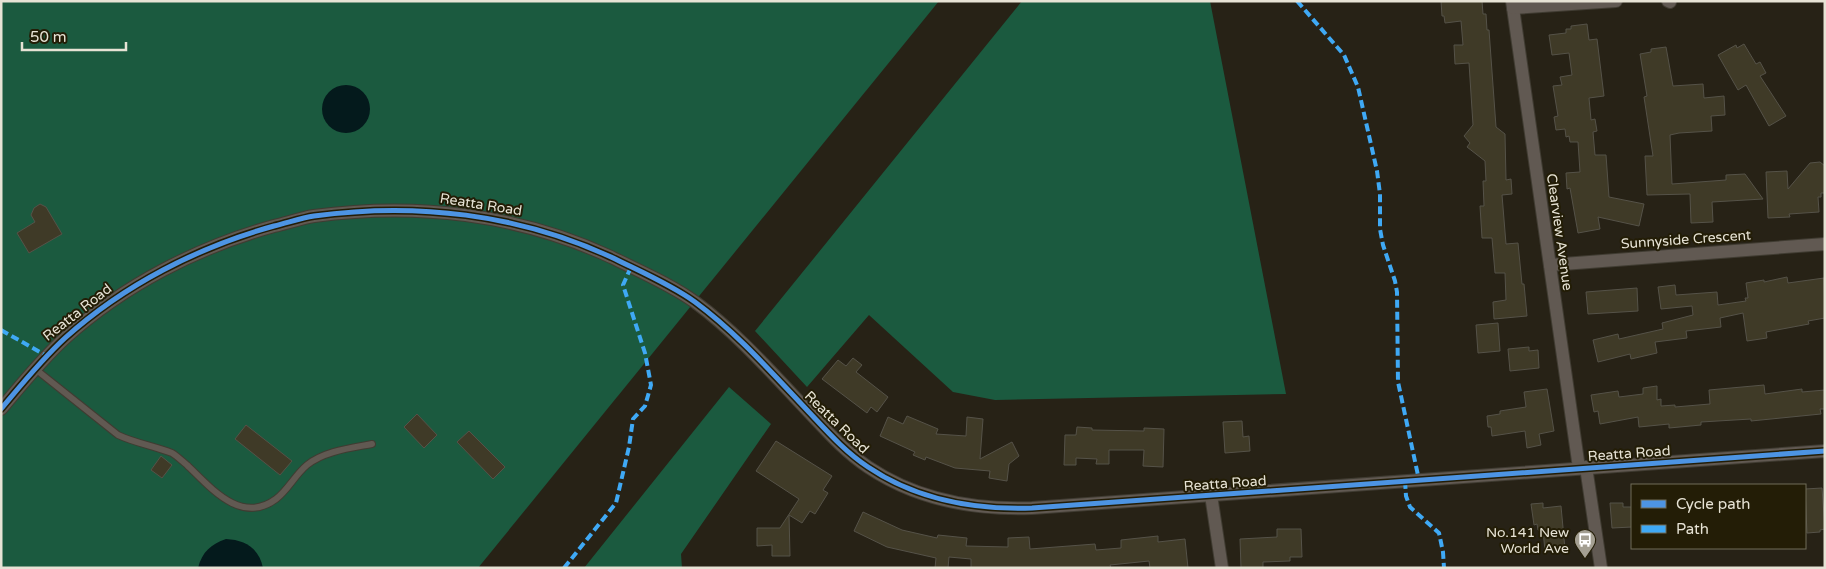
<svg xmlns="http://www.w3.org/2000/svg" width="1826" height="569" font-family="'Varela Round',sans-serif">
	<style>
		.forest { fill: #1b5a3f }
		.water { fill: #041a1c }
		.building { fill: #3f3a27; stroke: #555248 }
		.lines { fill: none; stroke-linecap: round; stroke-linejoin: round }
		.lane-casing { stroke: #403c32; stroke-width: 8 }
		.street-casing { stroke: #403c32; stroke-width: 14 }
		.lane { stroke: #615952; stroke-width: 6 }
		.street { stroke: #615952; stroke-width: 12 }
		.quiet { stroke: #3fa9f5; stroke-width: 4; stroke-dasharray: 8 4; stroke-linecap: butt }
		.cycleway-casing { stroke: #231d06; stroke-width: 8 }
		.cycleway { stroke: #4d94e3; stroke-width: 5 }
		.labels { text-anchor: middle; stroke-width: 4; stroke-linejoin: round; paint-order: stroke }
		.street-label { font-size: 14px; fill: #e7e3d5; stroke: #231d06 }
		.poi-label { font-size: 14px; fill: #e7e3d5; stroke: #231d06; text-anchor: end }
	</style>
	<rect width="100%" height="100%" fill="#272216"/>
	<g class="forest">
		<path d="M1,1H939L478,568H1Z"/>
		<path d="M1022,1H1210L1286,394L995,400L953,392L869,315L807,387L755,331Z"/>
		<path d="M729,387L771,424L681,554L682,568H584Z"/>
	</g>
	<g class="water">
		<circle cx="346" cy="109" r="24"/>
		<path d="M226,539C245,540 259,548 263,568H198C202,552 211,544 226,539Z"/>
	</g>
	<g class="building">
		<path d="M1441,1H1482L1483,14H1486L1487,30H1489L1496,127L1505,134L1506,180L1511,179L1512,194L1502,195L1506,244L1518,243L1522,284H1524L1527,316L1494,319L1493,302L1506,300L1505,273H1495L1492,238H1482L1480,206H1484L1483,181H1486L1485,161L1467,147L1470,143L1464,136L1473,125L1469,63L1455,64L1454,45H1463L1461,21L1445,23L1444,16H1442Z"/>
		<path d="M1587,24L1589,40L1597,39L1604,96L1589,98L1591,120L1595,119L1597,131L1593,132L1595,155H1606L1609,197L1644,204L1639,226L1598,217L1600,229L1578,233L1570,188L1567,189L1566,173L1580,172L1578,142H1570L1569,136L1566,137L1565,129L1556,130L1554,117L1558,116L1553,86L1562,85L1560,77L1572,75L1569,53L1552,55L1549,35L1566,33V29H1571V26Z"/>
		<path d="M1744,44L1756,64L1760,62L1766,73L1760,76L1786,116L1769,126L1746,85L1738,90L1718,55L1736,45L1737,48Z"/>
		<path d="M1666,47L1673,86L1703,84L1704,98L1724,96L1725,115L1711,116L1712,131L1679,133L1670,135L1672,184L1726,180V175L1745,174L1763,199L1712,202L1713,222L1691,223L1690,194L1647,195L1645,156H1653L1644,97L1647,96L1640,54L1651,52V49Z"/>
		<path d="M1820,162L1825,166V193H1821V197H1818L1819,212L1789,214L1790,217L1768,218L1766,172L1787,171L1788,189L1810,163Z"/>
		<path d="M40,204L46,207L62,234L29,253L17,233L35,222L31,215L34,208Z"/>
		<path d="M1787,277L1788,283L1824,278L1825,318L1808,321L1809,324L1766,332L1767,338L1747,341L1743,313L1720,318L1721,327L1686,331L1687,338L1655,342L1657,353L1631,359L1630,354L1598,362L1593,340L1618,334L1619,339L1663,329L1662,323L1693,315L1692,306L1661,309L1658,287L1675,285L1676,295L1717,292L1718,305L1746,301L1745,298H1748L1746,283L1764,280V282Z"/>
		<path d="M1637,288L1638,311L1588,314L1586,292Z"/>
		<path d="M1498,323L1500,351L1478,353L1476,325Z"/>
		<path d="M1529,347V351L1538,350L1539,368L1510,371L1508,349Z"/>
		<path d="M853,358L862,365L856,372L888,397L877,412L871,407L867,413L822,379L838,360L846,366Z"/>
		<path d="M1764,385L1765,394L1802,389V392L1825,390V409H1820L1821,414L1751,421V419L1701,422V425L1669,428V424L1639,427L1638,417L1600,424L1598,411L1594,412L1591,395L1618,391L1619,397L1643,394V388L1657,386V400L1661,399V406L1675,405V407L1710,404L1709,390Z"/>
		<path d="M1547,389L1554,431L1539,434L1541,445L1527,448L1525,431L1492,436L1491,427H1488L1487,416L1500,414V411L1526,407L1524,392Z"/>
		<path d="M417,414L437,435L424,448L404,427Z"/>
		<path d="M907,416L938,429L936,434L966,436L967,417L983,419L980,459L1012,442L1019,456L1009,464L1007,481L989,478L990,471L955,468L926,457L925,460L913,455L915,452L880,436L888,417L903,424Z"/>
		<path d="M1242,421L1243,437L1249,436L1250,451L1225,453L1223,422Z"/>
		<path d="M246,425L292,461L280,475L235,439Z"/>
		<path d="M1077,427L1092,428V430L1144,431V428L1164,429L1163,467L1143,466L1144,450H1109V464H1096L1097,459L1076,458V465H1064L1065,435H1076Z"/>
		<path d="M469,431L505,467L493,479L457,442Z"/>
		<path d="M776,441L832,476L823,490L828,493L815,514L810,511L802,523L789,515L790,556H772V545L757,546V528H780L799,499L756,471Z"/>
		<path d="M161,456L172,465L162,478L151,470Z"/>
		<path d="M1822,488L1825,529L1820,530V532L1807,533L1805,489Z"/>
		<path d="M1543,503V508L1561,506L1565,549L1545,551L1543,530H1538L1537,524L1534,525L1531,504Z"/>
		<path d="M1610,503H1623V507H1632V527L1612,528Z"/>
		<path d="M863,512L902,530L937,538L938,535L967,538L966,546L1008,547V538L1029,537L1030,549L1095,544L1096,550L1121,548V540L1158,536V542L1185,539L1188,568H1150L1149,561L1110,565L1111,568H971V559L949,557L948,568H935L936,558L887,547L854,531Z"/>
		<path d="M1277,529H1301L1302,557H1290V561L1263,562V568H1241L1240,539L1277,537Z"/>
	</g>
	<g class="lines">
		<g class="lane-casing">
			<path id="lane" d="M34,368L118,435C135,443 154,446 172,453C177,456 182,461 187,465C211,488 241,525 276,499C288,490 295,475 307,465C324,451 351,448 372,444"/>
		</g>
		<g class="street-casing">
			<g id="street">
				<path d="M1512,1L1579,468"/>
				<path d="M1668,1L1670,2"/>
				<path d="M1513,8L1616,1"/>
				<path d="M1550,265L1825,244"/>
				<path d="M1,409C22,384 41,360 65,338C124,285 198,247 274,226C287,223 301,218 314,216C416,202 518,214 611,257C639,271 670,284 695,302C737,333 771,372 807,410C826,430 844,451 868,467C917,500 974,510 1032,508L1825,451"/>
				<path d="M1586,467L1601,568"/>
				<path d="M1211,495L1222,568"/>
			</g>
		</g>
		<use href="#lane" class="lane"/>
		<use href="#street" class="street"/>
		<g class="quiet">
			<path d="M1297,1L1344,55L1358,87L1377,171L1380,194V229L1383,245L1395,281L1397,292L1398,382L1419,480"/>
			<path d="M1,330L47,356"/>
			<path d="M1405,481L1406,496L1410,507L1439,533L1443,552L1444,568"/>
			<path d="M564,568L616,503L629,447L633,419L645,406L651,385L645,353L623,285L631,267"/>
		</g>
		<g class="cycleway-casing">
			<path id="cycleway" d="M1,409C22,384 41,360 65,338C124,285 198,247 274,226C287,223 301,218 314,216C416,202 518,214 611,257C639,271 670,284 695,302C737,333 771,372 807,410C826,430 844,451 868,467C917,500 974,510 1032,508L1825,451"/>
		</g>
		<use href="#cycleway" class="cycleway"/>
	</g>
	<defs>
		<g id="bus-pin" transform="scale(1.125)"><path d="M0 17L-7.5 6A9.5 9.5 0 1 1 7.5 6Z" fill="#a49f92" stroke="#231d06"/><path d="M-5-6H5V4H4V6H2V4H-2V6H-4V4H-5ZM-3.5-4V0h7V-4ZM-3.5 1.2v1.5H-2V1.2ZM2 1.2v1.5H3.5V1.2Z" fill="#fff"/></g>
	</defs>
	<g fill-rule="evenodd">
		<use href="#bus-pin" x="1585" y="540"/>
	</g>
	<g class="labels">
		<g class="street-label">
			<text transform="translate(481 204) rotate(9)" y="5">Reatta Road</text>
			<text transform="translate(1560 232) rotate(82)" y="5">Clearview Avenue</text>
			<text transform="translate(1686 239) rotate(-4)" y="5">Sunnyside Crescent</text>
			<text transform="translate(77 312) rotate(-38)" y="5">Reatta Road</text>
			<text transform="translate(837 422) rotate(44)" y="5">Reatta Road</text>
			<text transform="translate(1629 453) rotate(-4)" y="5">Reatta Road</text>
			<text transform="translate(1225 483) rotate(-4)" y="5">Reatta Road</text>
		</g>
		<g class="poi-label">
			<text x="1569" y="537">No.141 New<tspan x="1569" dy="16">World Ave</tspan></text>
		</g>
	</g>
	<rect width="1826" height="569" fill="none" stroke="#e7e3d5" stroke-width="5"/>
	<rect x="1631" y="484" width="175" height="65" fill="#231d06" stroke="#716c59"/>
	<rect x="1641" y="500" width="25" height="8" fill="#4d94e3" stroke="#716c59"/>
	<text x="1676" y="509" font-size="15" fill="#e7e3d5">Cycle path</text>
	<rect x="1641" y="525" width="25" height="8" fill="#3fa9f5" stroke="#716c59"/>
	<text x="1676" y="534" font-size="15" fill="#e7e3d5">Path</text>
	<path d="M22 42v8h104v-8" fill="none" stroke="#e7e3d5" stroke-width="2.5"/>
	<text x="30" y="42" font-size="15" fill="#e7e3d5" stroke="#231d06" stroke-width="4" paint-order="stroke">50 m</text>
</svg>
